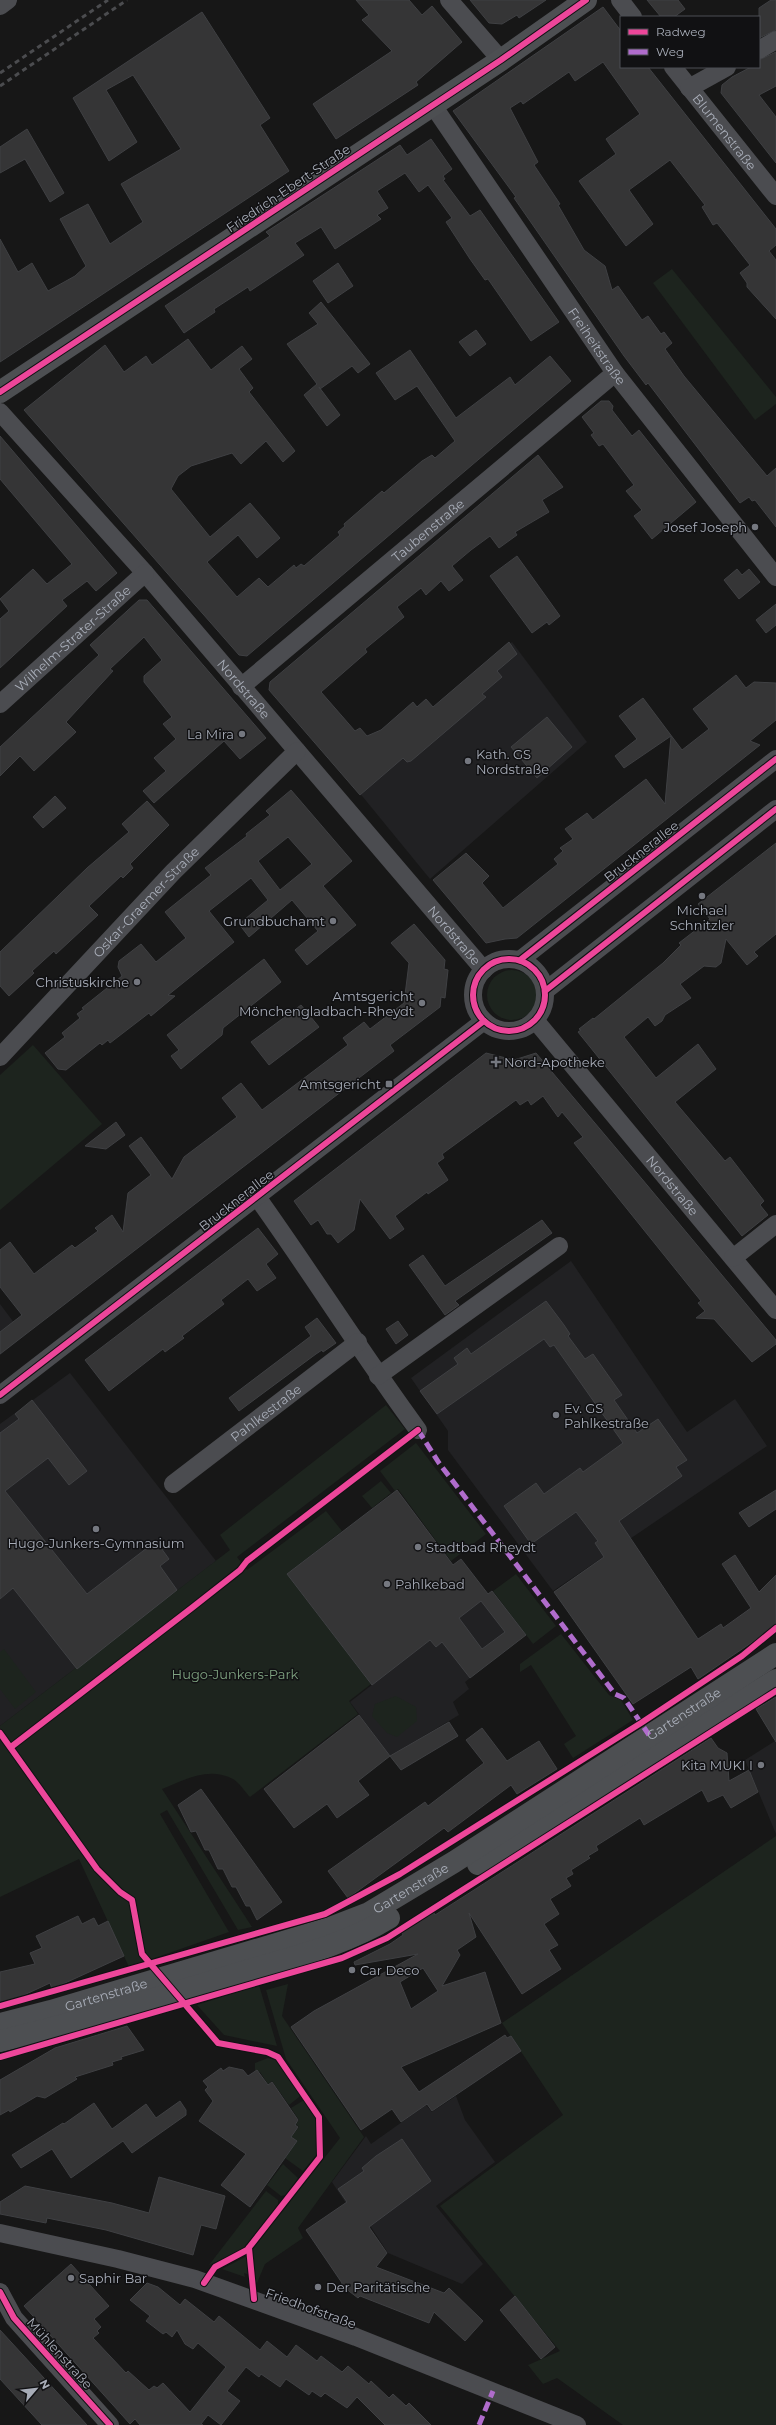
<svg xmlns="http://www.w3.org/2000/svg" width="776" height="2425" font-family="Montserrat,sans-serif">
	<style>
		.built { fill: #212123 }
		.green { fill: #1d241e }
		.building { fill: #353536; stroke: #3f4043; fill-rule: evenodd }
		.lines { fill: none; stroke-linecap: round; stroke-linejoin: round }
		.minor { stroke: #4b4c50; stroke-width: 18 }
		.major { stroke: #4d4f52; stroke-width: 22 }
		.rail { stroke: #4b4c4f; stroke-width: 3; stroke-dasharray: 5 4; stroke-linecap: butt }
		.quiet { stroke: #b06ccc; stroke-width: 5; stroke-dasharray: 10 5; stroke-linecap: butt }
		.cycleway-casing { stroke: #111113; stroke-width: 8 }
		.cycleway { stroke: #ed469a; stroke-width: 6 }
		.poi-dot { fill: #757880; stroke: #111113; stroke-width: 1.5 }
		.labels { text-anchor: middle; stroke-width: 3; stroke-linejoin: round; paint-order: stroke }
		.street-label { font-size: 13px; fill: #a8adb8; stroke: #111113 }
		.poi-label { font-size: 13px; fill: #a8adb8; stroke: #111113; text-anchor: start }
		.park-label { font-size: 13px; fill: #7fa381; stroke: #111113 }
	</style>
	<rect width="100%" height="100%" fill="#171717"/>
	<g class="built">
		<path d="M512,642L587,742L430,879L349,780Z"/>
		<path d="M571,1261L687,1432L735,1399L767,1446L553,1591L448,1450V1431L411,1378Z"/>
		<path d="M0,1304L24,1336L0,1355Z"/>
		<path d="M70,1373L216,1561L0,1726V1424Z"/>
		<path d="M492,1591L526,1635L465,1682L469,1689L453,1702L459,1715L390,1756L350,1702Z"/>
		<path d="M776,1697V1834L745,1760L775,1741L756,1709Z"/>
		<path d="M456,2096L465,2120L495,2162L436,2206L483,2264L462,2284L388,2253L371,2227L364,2231L332,2182L366,2136L371,2144L426,2105L432,2112Z"/>
	</g>
	<g class="green">
		<path d="M672,269L776,397V404L755,420L653,283Z"/>
		<circle cx="512" cy="995" r="25"/>
		<path d="M33,1045L102,1124L0,1210V1075Z"/>
		<path d="M386,1405L405,1429L237,1557L247,1570L326,1511L342,1531L287,1574L371,1684L349,1701L358,1714L250,1797C245,1792 239,1782 233,1779C208,1766 185,1780 162,1789L252,1927L238,1930L167,1810L160,1814L229,1932L129,1967L79,1859L0,1897V1726L230,1550L220,1535Z"/>
		<path d="M416,1443L486,1534L451,1561L398,1489L395,1491L380,1471Z"/>
		<path d="M381,1481L391,1493L372,1508L362,1496Z"/>
		<path d="M516,1574L556,1626L533,1644L493,1591Z"/>
		<path d="M561,1634L609,1695L621,1700L633,1720L573,1758L564,1744L576,1736L531,1665L520,1672V1664Z"/>
		<path d="M4,1649L36,1692L15,1709L0,1689V1652Z"/>
		<path d="M396,1696L416,1707L417,1721L397,1737L387,1733L372,1716L375,1704Z"/>
		<path d="M776,1836V2425H623L557,2378L543,2384L528,2365L560,2351L440,2206L563,2115L502,2023Z"/>
		<path d="M288,1984L282,2016L364,2137L298,2228L303,2238L265,2264L257,2283L254,2281L253,2249L340,2138L286,2059L266,1990Z"/>
		<path d="M259,1985L277,2046L224,2035L197,2005Z"/>
		<path d="M268,2058L276,2060L300,2094L299,2097L289,2105L272,2081L268,2084L260,2072L255,2071V2063Z"/>
		<path d="M304,2100L317,2118V2154L303,2171L285,2158L297,2141L291,2137L299,2127L296,2124L299,2120L291,2108Z"/>
		<path d="M283,2164L298,2178L286,2195L281,2196L267,2185Z"/>
		<path d="M266,2191L278,2200V2205L245,2248L209,2265Z"/>
		<path d="M249,2255L250,2275L244,2273L245,2277L222,2269Z"/>
	</g>
	<g class="building">
		<path d="M356,0H409L422,15L432,6L462,42L416,82L418,85L336,139L313,104L392,51L362,20L369,15Z"/>
		<path d="M470,0H546L519,18L517,15L502,24L489,23Z"/>
		<path d="M647,0H678L685,9L674,17H661Z"/>
		<path d="M771,0H776V30L759,38V8Z"/>
		<path d="M603,7L621,31V67H648L776,229V245L769,251L776,260V319L747,287V283L740,273L750,265L717,223L713,225L702,207L705,205L670,160L629,190L653,224L626,246L579,181L616,154L606,139L640,114L603,62L575,81L569,72L523,104L521,101L510,108L538,162L534,165L560,204L558,205L584,250L605,266L612,290L618,286L642,320L648,316L661,334L664,332L672,343L665,349L684,376L767,476L776,468V527L755,500L752,501L749,497L740,503L648,383L646,385L624,356L514,198L516,197L453,111Z"/>
		<path d="M202,12L270,118L260,125L289,171L0,362V239L18,272L32,263L48,291L75,276L86,266L60,219L88,204L110,244L143,222L121,184L181,149L133,75L106,90L137,142L109,161L73,98Z"/>
		<path d="M776,52V86L759,95L776,117V163L721,93L722,85L732,77L751,67H759V60Z"/>
		<path d="M27,129L64,193L50,202L25,159L0,173V147Z"/>
		<path d="M431,139L452,169L443,176L445,179L443,180L470,216L480,210L559,322L531,341L488,279L485,280L470,259L446,222L452,218L428,185L419,192L405,173L377,191L388,208L377,215L381,219L335,249L321,227L295,243L304,255L250,291L248,287L214,309L215,312L184,333L165,306L270,236L266,232L400,145L407,155Z"/>
		<path d="M338,263L353,286L328,303L313,281Z"/>
		<path d="M321,302L370,364L358,373L352,366L320,389L319,387L340,415L327,426L304,395L317,384L287,344L318,324L309,313Z"/>
		<path d="M476,330L486,344L470,356L459,342Z"/>
		<path d="M188,339L211,370L242,346L252,359L239,369L253,388L249,392L295,451L283,462L266,441L241,464L232,453L191,466L178,476L171,489L210,537L250,503L280,538L257,558L238,535L207,562L237,597L259,578L268,587L294,565L296,568L301,564L304,566L340,535L338,532L345,526L344,524L382,491L384,493L422,461L432,455L435,458L455,441L417,386L395,400L376,373L410,350L456,418L510,377L515,385L550,356L571,381L247,656L239,655L24,410L105,345L124,372L146,356L152,365Z"/>
		<path d="M601,401H609L613,406L612,410L632,436L639,430L696,502L652,539L634,516L642,510L626,491L634,485L603,444L599,446L591,435L594,433L582,417Z"/>
		<path d="M0,436L117,573L96,591L87,581L62,600L67,606L0,668V619L9,611L0,599L33,569L47,584L72,564L0,479Z"/>
		<path d="M538,455L563,487L542,500L549,512L515,532L517,535L499,548L490,536L471,550L452,566L463,580L449,591L441,581L426,595L421,588L397,607L404,617L365,649L367,652L321,692L355,731L360,728L367,736L381,730L413,702L417,707L426,699L433,707L509,642L517,654L497,671L502,677L482,694L486,697L411,761L407,762L403,758L360,795L269,690L270,682Z"/>
		<path d="M517,556L560,616L549,625L547,622L532,633L490,576Z"/>
		<path d="M737,569L742,575L749,569L760,582L739,599L724,580Z"/>
		<path d="M139,600H147L266,738L240,759L224,741L154,803L143,791L166,771L154,758L176,739L163,724L172,717L144,682V676L162,660L144,637L110,669L113,671L66,722L76,732L34,771L20,756L0,776V747L99,655L90,645Z"/>
		<path d="M776,604V625L766,633L756,620Z"/>
		<path d="M736,675L746,688L754,682L776,683V720L750,741L760,745L517,938L505,939L486,943L433,880L466,853L489,876L482,883L503,908L558,864L554,859L563,851L560,848L573,839L565,829L587,813L593,820L646,779L665,804L671,736L624,768L615,756L637,739L619,716L643,698L682,750L709,729L693,709Z"/>
		<path d="M547,717L572,747L537,778L511,747Z"/>
		<path d="M291,790L352,861L323,886L356,925L307,965L295,950L318,931L292,900L249,937L239,924L268,900L251,878L209,911L234,942L168,995L175,996L151,1016L149,1013L110,1043L108,1040L102,1045L100,1043L66,1070L58,1069L45,1053L65,1037L62,1033L80,1018L77,1014L84,1009L82,1008L122,976L118,967L119,961L141,944L156,962L186,938L165,912L211,875L205,868L247,836L246,834L270,815L266,811ZM288,837L312,864L280,890L258,861Z"/>
		<path d="M55,796L66,808L43,828L33,817Z"/>
		<path d="M147,801L169,825L130,864L133,868L123,878L121,876L89,906L98,915L56,954L54,951L32,971L34,973L9,996L0,986V952L87,868L129,832L122,824Z"/>
		<path d="M776,843V934L754,952L758,956L747,965L726,939L721,963L716,967L704,966L680,984L691,998L665,1015L662,1021L655,1026L648,1017L624,1037L656,1078L698,1044L716,1069L675,1102L725,1161L730,1157L764,1201L760,1205L768,1215L742,1236L578,1032L581,1030L579,1029L593,1018L594,1019L663,963L681,945L679,943L710,919L698,904Z"/>
		<path d="M414,924L445,960L444,969L448,970L445,998L441,997L440,1007L390,1045L394,1051L0,1354V1332L22,1315L0,1287V1250L10,1242L34,1274L72,1245L75,1248L98,1231L95,1228L112,1215L123,1232L128,1193L151,1175L129,1146L141,1137L172,1179L184,1157L237,1117L222,1098L241,1083L262,1110L348,1045L343,1038L364,1022L370,1029L404,1003L409,963L391,943Z"/>
		<path d="M264,959L281,982L223,1028L222,1035L181,1069L171,1056L179,1050L167,1035Z"/>
		<path d="M301,1005L319,1027L269,1065L251,1042Z"/>
		<path d="M486,1053L514,1060L536,1053L647,1185L776,1340V1344L752,1362L714,1319L696,1318L705,1311L698,1303L701,1301L574,1143L583,1137L562,1112L558,1117L543,1096L531,1105L528,1100L520,1105L516,1100L442,1154L444,1158L437,1163L448,1180L428,1194L427,1192L395,1216L404,1229L390,1239L360,1199L354,1230L338,1243L331,1234H327L318,1220L311,1225L294,1201Z"/>
		<path d="M116,1122L125,1135L106,1149L85,1146Z"/>
		<path d="M542,1220L552,1233L455,1301L459,1305L445,1315L409,1265L423,1255L445,1286Z"/>
		<path d="M258,1228L278,1254L266,1264L276,1278L257,1291L248,1279L221,1300L224,1304L182,1336L184,1338L165,1352L163,1349L109,1391L85,1360Z"/>
		<path d="M546,1301L564,1325L570,1334L568,1336L585,1359L593,1354L622,1395L614,1400L637,1433L658,1419L687,1460L676,1467L682,1476L619,1521L698,1639L721,1624L723,1628L751,1608L722,1564L735,1555L759,1592L776,1575V1626L698,1679L691,1667L633,1704L554,1592L604,1557L595,1543L598,1541L576,1512L531,1544L504,1506L536,1483L544,1494L580,1468L583,1472L623,1443L554,1345L550,1347L544,1339L437,1414L420,1391L458,1364L454,1358L467,1348L471,1354Z"/>
		<path d="M317,1318L336,1343L323,1352L322,1350L316,1354L239,1411L229,1398L311,1336L305,1327Z"/>
		<path d="M398,1321L408,1335L396,1344L386,1329Z"/>
		<path d="M32,1400L87,1471L69,1485L48,1458L5,1491L87,1594L156,1541L169,1559L160,1566L177,1590L77,1669L13,1588L0,1599V1433L19,1419L15,1414Z"/>
		<path d="M397,1490L453,1565L461,1559L488,1594L492,1591L526,1635L470,1678L442,1642L436,1647L430,1640L372,1685L287,1574ZM481,1601L505,1632L482,1649L459,1618Z"/>
		<path d="M776,1490V1509L749,1527L739,1513Z"/>
		<path d="M776,1697V1742L756,1709Z"/>
		<path d="M359,1715L390,1756L358,1781L369,1795L337,1818L327,1804L294,1828L264,1789Z"/>
		<path d="M449,1722L458,1736L401,1770L390,1756Z"/>
		<path d="M482,1728L507,1761L539,1741L557,1769L517,1794L511,1785L448,1832L444,1828L348,1898L328,1871L425,1802L428,1806L484,1763L466,1740Z"/>
		<path d="M711,1738L718,1748L727,1753L729,1781L749,1770L758,1792L731,1808L723,1795L708,1802L702,1790L644,1825L640,1818L596,1846L598,1850L588,1856L590,1858L571,1870L573,1874L566,1878L571,1886L550,1899L559,1914L544,1924L558,1945L549,1950L561,1969L522,1994L469,1913L476,1937L457,1950L460,1955L442,1986L485,1972L501,2023L401,2067L419,2092L505,2035L507,2038L511,2036L521,2051L432,2111L427,2104L401,2122L392,2109L361,2130L291,2027L314,2011L418,1954L355,1965L354,1962L390,1944L403,1935L402,1933L434,1913L435,1915ZM423,1968L438,1991L411,2009L400,1982Z"/>
		<path d="M201,1789L282,1902L257,1920L250,1906H246L236,1887H232L223,1869H218L209,1850H205L196,1831L191,1832L178,1805Z"/>
		<path d="M78,1916L82,1924L94,1918L98,1926L108,1921L124,1956L52,1989L50,1983L24,1995V1997L0,2003V1972L35,1964L30,1953L42,1948L36,1936Z"/>
		<path d="M127,2026L144,2050L121,2057L122,2059L112,2062L113,2065L75,2077L77,2079L45,2098L37,2096L10,2112L9,2110L0,2115V2080L55,2048Z"/>
		<path d="M229,2067L243,2070L248,2076L257,2070L268,2085L272,2082L298,2120L295,2125L298,2127L291,2137L297,2141L250,2207L221,2185L246,2154L199,2121L213,2101L205,2090L208,2087L203,2081L221,2068L223,2071Z"/>
		<path d="M180,2101L186,2110V2115L132,2153L123,2141L71,2178L52,2149L21,2168L12,2155L63,2123L64,2124L94,2103L112,2129L146,2104L156,2118Z"/>
		<path d="M402,2139L431,2181L369,2227L387,2253L376,2267L444,2293L449,2288L483,2321L465,2341L434,2312L429,2323L360,2296L358,2298L341,2285L342,2283L306,2230L347,2202L338,2189L364,2171L362,2168L376,2156Z"/>
		<path d="M159,2177L225,2196L216,2229L201,2225L193,2255L106,2230L47,2218L46,2223L0,2214V2202L25,2186L112,2203L149,2213Z"/>
		<path d="M71,2264L109,2306L94,2319L101,2327L97,2331L99,2333L93,2338L126,2373L128,2371L149,2390L154,2386L157,2388L163,2383L190,2412L226,2367L198,2343L193,2349L185,2344L177,2330L172,2337L166,2332L163,2334L146,2321L150,2316L130,2300L147,2283L158,2287L180,2305L185,2299L214,2322L219,2316L260,2350L267,2341L287,2357L296,2345L317,2361L321,2356L342,2372L348,2366L369,2384L371,2381L389,2398L393,2394L406,2406L409,2403L431,2425H385L357,2397L347,2408L325,2393L321,2397L312,2391L309,2395L286,2379L280,2387L261,2374L259,2377L246,2367L227,2391L240,2401L221,2425L208,2415L201,2424L203,2425H140L135,2419L130,2424L24,2306Z"/>
		<path d="M515,2296L555,2347L541,2359L500,2310Z"/>
		<path d="M0,2330L33,2366L87,2425H42L0,2379Z"/>
	</g>
	<g class="lines">
		<g class="minor">
			<path d="M449,0L501,60"/>
			<path d="M620,0L633,17"/>
			<path d="M0,6L8,0"/>
			<path d="M759,50L776,40"/>
			<path id="s1" d="M673,67L776,196"/>
			<path d="M689,88L727,67"/>
			<path id="s2" d="M432,104L615,373L776,577"/>
			<path id="s3" d="M0,412L145,573L484,970"/>
			<path id="s4" d="M241,687L615,373"/>
			<path id="s5" d="M0,704L145,573"/>
			<circle cx="509" cy="995" r="36"/>
			<path d="M520,960L776,759"/>
			<path d="M545,991L776,809"/>
			<path id="s6" d="M535,1020L776,1310"/>
			<path id="s7" d="M0,1057L173,872L297,751"/>
			<path d="M257,1197C312,1274 362,1354 418,1430"/>
			<path d="M733,1258L776,1224"/>
			<path d="M378,1376L559,1246"/>
			<path d="M0,1395L484,1021"/>
			<path id="s8" d="M173,1484L358,1342"/>
			<path d="M0,2233L118,2259L195,2279L356,2337L577,2425"/>
			<path d="M0,2292L14,2318L110,2425"/>
		</g>
		<g class="major">
			<path d="M0,392L501,60L586,0"/>
			<path d="M478,1864L776,1680"/>
			<path id="s9" d="M0,2024L51,2011L330,1928L369,1913L454,1862L776,1654"/>
			<path d="M0,2041C79,2023 156,1998 233,1975C285,1959 342,1947 389,1918"/>
		</g>
		<g class="rail">
			<path d="M0,73L108,0"/>
			<path d="M0,86L127,0"/>
		</g>
		<g class="quiet">
			<path d="M418,1430L439,1463L615,1694L624,1698L649,1735"/>
			<path d="M479,2425L493,2391"/>
		</g>
		<g class="cycleway-casing">
			<g id="cycleway">
				<path d="M0,392L501,60L586,0"/>
				<circle cx="509" cy="995" r="36"/>
				<path d="M520,960L776,759"/>
				<path d="M545,991L776,809"/>
				<path d="M0,1395L484,1021"/>
				<path d="M0,1733L97,1869L120,1892L132,1900L142,1954L218,2043L267,2052L278,2057L319,2117L320,2157L247,2250L215,2267L204,2283"/>
				<path d="M11,1747L193,1607L240,1570L247,1561L418,1430"/>
				<path d="M0,2006L325,1914L400,1874L641,1723L742,1656L776,1628"/>
				<path d="M0,2057L342,1958L387,1938L776,1691"/>
				<path d="M249,2248L254,2299"/>
				<path d="M0,2292L14,2318L110,2425"/>
			</g>
		</g>
		<use href="#cycleway" class="cycleway"/>
	</g>
	<g class="poi-dot">
		<circle cx="755" cy="527" r="4"/>
		<circle cx="242" cy="734" r="4"/>
		<circle cx="468" cy="761" r="4"/>
		<circle cx="702" cy="896" r="4"/>
		<circle cx="333" cy="921" r="4"/>
		<circle cx="137" cy="982" r="4"/>
		<circle cx="422" cy="1003" r="4"/>
		<path d="M494 1056h4v4h4v4h-4v4h-4v-4h-4v-4h4z"/>
		<rect x="385" y="1080" width="8" height="8" rx="2"/>
		<circle cx="556" cy="1415" r="4"/>
		<circle cx="96" cy="1529" r="4"/>
		<circle cx="418" cy="1547" r="4"/>
		<circle cx="387" cy="1584" r="4"/>
		<circle cx="761" cy="1765" r="4"/>
		<circle cx="352" cy="1970" r="4"/>
		<circle cx="71" cy="2278" r="4"/>
		<circle cx="318" cy="2287" r="4"/>
	</g>
	<g class="labels">
		<g class="street-label">
			<text dy="5" stroke="none"><textPath href="#s1" startOffset="83">Blumenstraße</textPath></text>
			<text transform="translate(288 188) rotate(-34)" y="5">Friedrich-Ebert-Straße</text>
			<text dy="5" stroke="none"><textPath href="#s2" startOffset="293">Freiheitstraße</textPath></text>
			<text dy="5" stroke="none"><textPath href="#s4" startOffset="244">Taubenstraße</textPath></text>
			<text dy="5" stroke="none"><textPath href="#s5" startOffset="98">Wilhelm-Strater-Straße</textPath></text>
			<text dy="5" stroke="none"><textPath href="#s3" startOffset="369">Nordstraße</textPath></text>
			<text transform="translate(641 851) rotate(-38)" y="5">Brucknerallee</text>
			<text dy="5" stroke="none"><textPath href="#s7" startOffset="213">Oskar-Graemer-Straße</textPath></text>
			<text dy="5" stroke="none"><textPath href="#s3" startOffset="693">Nordstraße</textPath></text>
			<text dy="5" stroke="none"><textPath href="#s6" startOffset="215">Nordstraße</textPath></text>
			<text transform="translate(236 1200) rotate(-38)" y="5">Brucknerallee</text>
			<text dy="5" stroke="none"><textPath href="#s8" startOffset="117">Pahlkestraße</textPath></text>
			<text dy="5" stroke="none"><textPath href="#s9" startOffset="758">Gartenstraße</textPath></text>
			<text dy="5" stroke="none"><textPath href="#s9" startOffset="434">Gartenstraße</textPath></text>
			<text dy="5" stroke="none"><textPath href="#s9" startOffset="110">Gartenstraße</textPath></text>
			<text transform="translate(311 2308) rotate(20)" y="5">Friedhofstraße</text>
			<text transform="translate(60 2353) rotate(48)" y="5">Mühlenstraße</text>
		</g>
		<g class="poi-label">
			<text x="747" y="532" text-anchor="end">Josef Joseph</text>
			<text x="234" y="739" text-anchor="end">La Mira</text>
			<text x="476" y="759">Kath. GS<tspan x="476" dy="15">Nordstraße</tspan></text>
			<text x="702" y="915" text-anchor="middle">Michael<tspan x="702" dy="15">Schnitzler</tspan></text>
			<text x="325" y="926" text-anchor="end">Grundbuchamt</text>
			<text x="129" y="987" text-anchor="end">Christuskirche</text>
			<text x="414" y="1001" text-anchor="end">Amtsgericht<tspan x="414" dy="15">Mönchengladbach-Rheydt</tspan></text>
			<text x="504" y="1067">Nord-Apotheke</text>
			<text x="381" y="1089" text-anchor="end">Amtsgericht</text>
			<text x="564" y="1413">Ev. GS<tspan x="564" dy="15">Pahlkestraße</tspan></text>
			<text x="96" y="1548" text-anchor="middle">Hugo-Junkers-Gymnasium</text>
			<text x="426" y="1552">Stadtbad Rheydt</text>
			<text x="395" y="1589">Pahlkebad</text>
			<text x="753" y="1770" text-anchor="end">Kita MUKI I</text>
			<text x="360" y="1975">Car Deco</text>
			<text x="79" y="2283">Saphir Bar</text>
			<text x="326" y="2292">Der Paritätische</text>
		</g>
		<g class="park-label">
			<text x="235" y="1679">Hugo-Junkers-Park</text>
		</g>
	</g>
	<rect x="620" y="16" width="140" height="52" fill="#111113" stroke="#4d4f55"/>
	<rect x="628" y="29" width="20" height="6" fill="#ed469a" stroke="#4d4f55"/>
	<text x="656" y="36" font-size="12" fill="#a8adb8">Radweg</text>
	<rect x="628" y="49" width="20" height="6" fill="#b06ccc" stroke="#4d4f55"/>
	<text x="656" y="56" font-size="12" fill="#a8adb8">Weg</text>
	<g transform="translate(36 2389) rotate(62)" stroke="#111113" stroke-width="3" paint-order="stroke">
	<path d="M0-3L7 15L0 10L-7 15Z" fill="#a8adb8"/>
	<text y="-6" font-size="11" font-weight="bold" text-anchor="middle" fill="#a8adb8">N</text>
	</g>
</svg>
